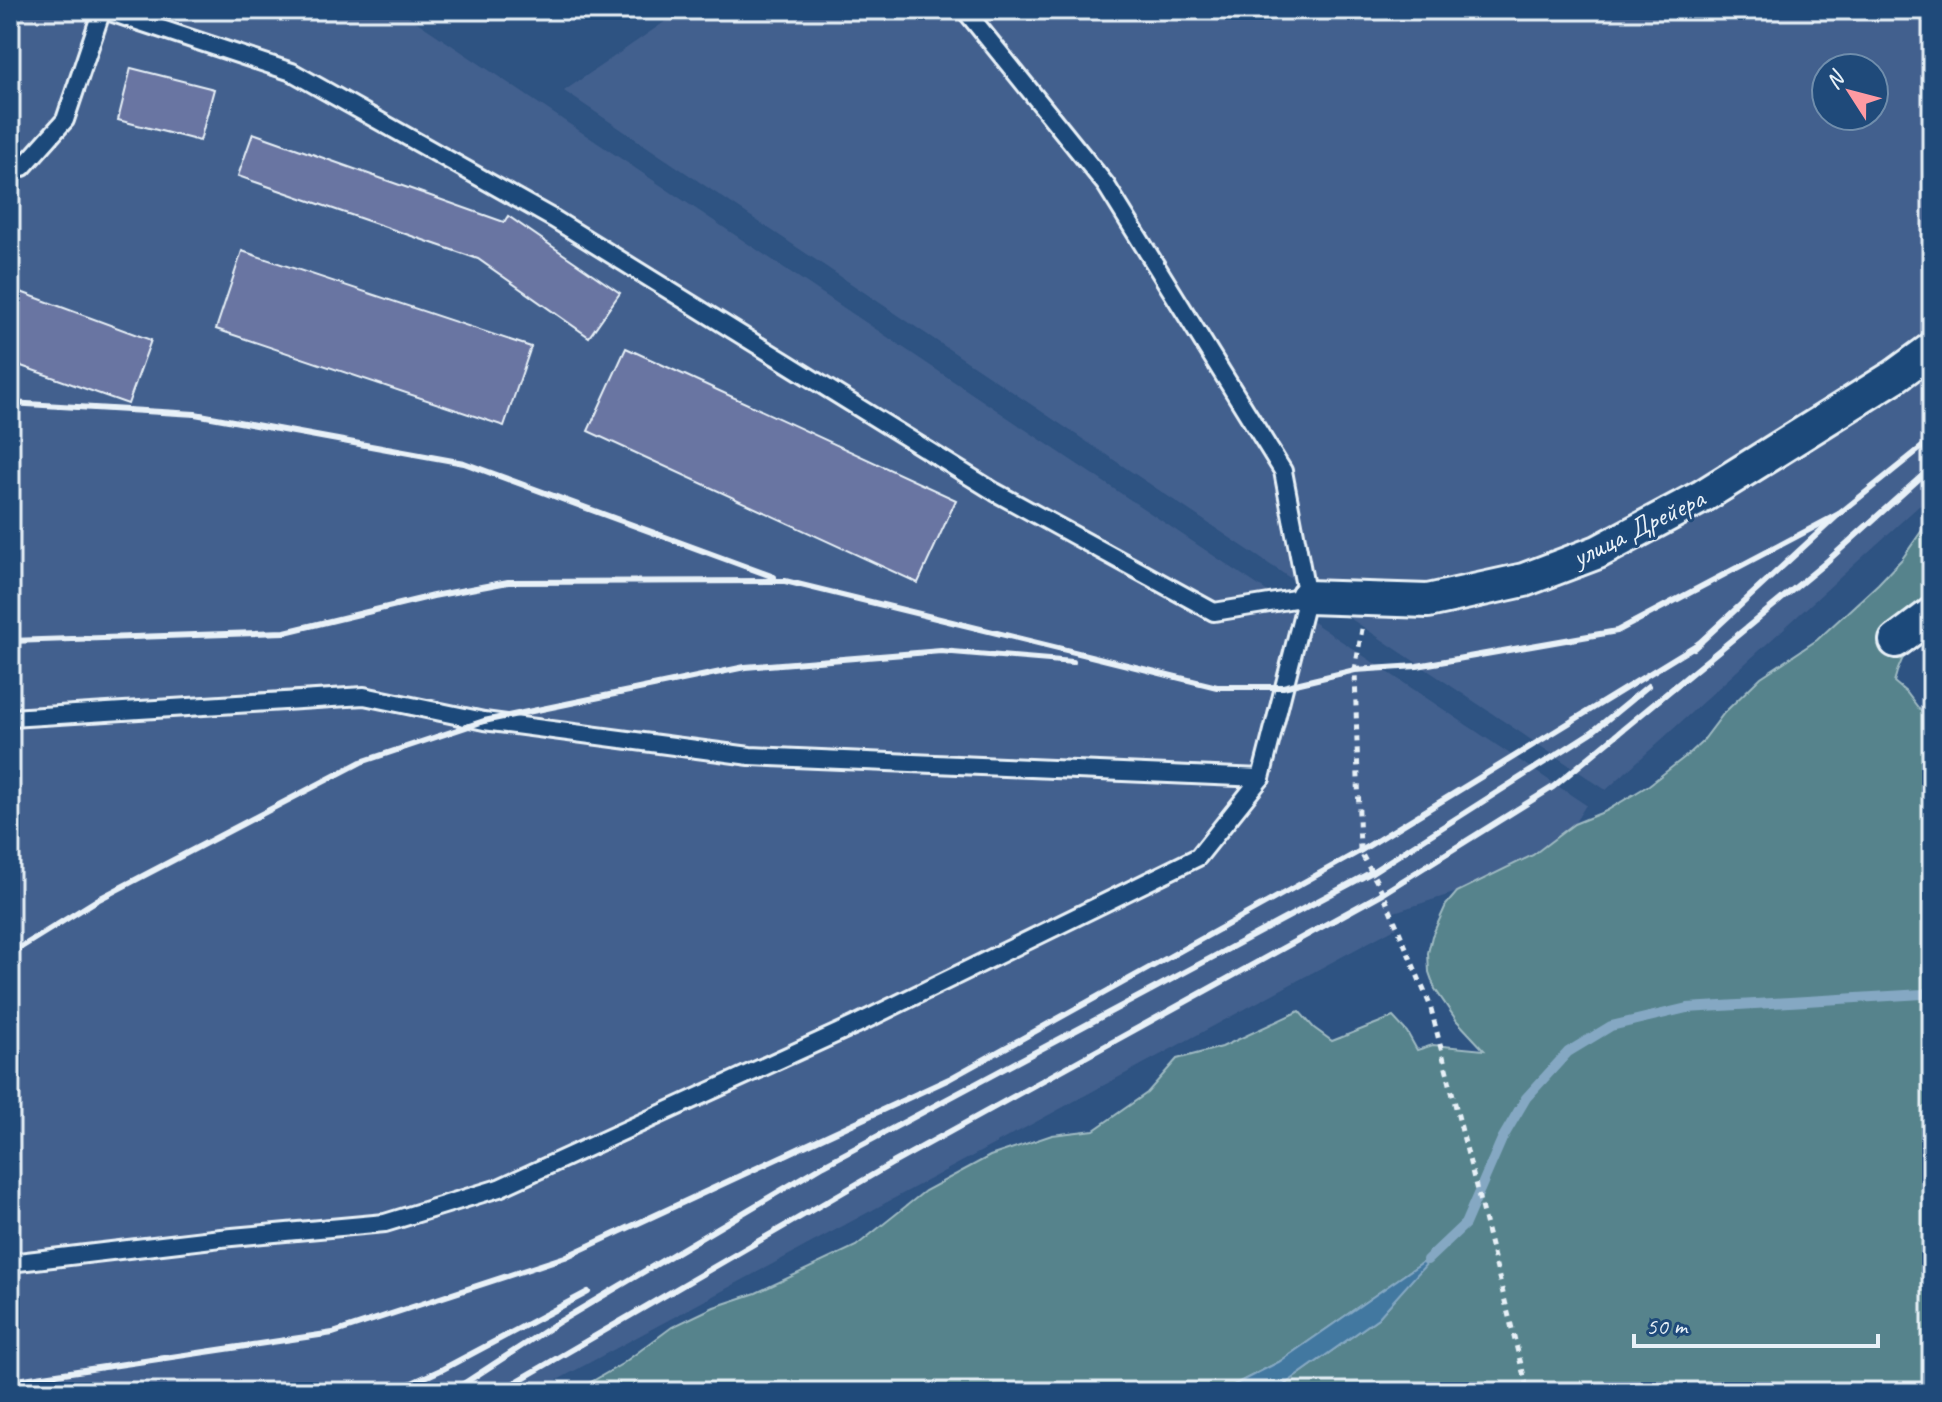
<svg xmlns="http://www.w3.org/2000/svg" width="1942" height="1402" font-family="Caveat,sans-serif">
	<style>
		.built { fill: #43608e; fill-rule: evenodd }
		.green { fill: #56838c; stroke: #9fbac2; stroke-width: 2 }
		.water { fill: #4378a0; stroke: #85a8c3; stroke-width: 2 }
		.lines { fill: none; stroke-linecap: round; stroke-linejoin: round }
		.stream { stroke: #85a8c3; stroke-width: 10 }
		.building { fill: #6975a2; stroke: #e8f1f8; stroke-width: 2 }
		.lane-casing { stroke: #e8f1f8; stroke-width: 22 }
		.street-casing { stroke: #e8f1f8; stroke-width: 38 }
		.path { stroke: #e8f1f8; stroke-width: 5; stroke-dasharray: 6 6; stroke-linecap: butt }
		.lane { stroke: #1f4a7a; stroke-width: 16 }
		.street { stroke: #1f4a7a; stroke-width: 32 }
		.rail { stroke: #e8f1f8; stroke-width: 6 }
		.labels { text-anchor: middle; stroke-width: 6; stroke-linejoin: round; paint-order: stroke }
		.street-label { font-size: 28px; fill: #e8f1f8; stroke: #1f4a7a }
	</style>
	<rect width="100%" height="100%" fill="#2e5382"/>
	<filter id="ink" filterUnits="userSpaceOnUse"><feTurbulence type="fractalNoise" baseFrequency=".0125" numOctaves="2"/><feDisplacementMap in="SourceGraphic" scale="16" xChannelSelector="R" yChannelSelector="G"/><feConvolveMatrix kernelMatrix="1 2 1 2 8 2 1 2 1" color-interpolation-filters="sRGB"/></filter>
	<g filter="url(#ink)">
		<g class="built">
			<path d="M10,10H399L1586,805L1574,824L1533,855L1457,892L1391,913L1397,927L535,1392H10Z"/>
			<path d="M682,10H1932V494L1606,790L564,91ZM1826,68H1874V116H1826Z"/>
		</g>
		<path class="green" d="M1932,516V567L1926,575C1937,624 1904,640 1894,682L1907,693L1932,726V1392H1274L1378,1318L1433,1255L1279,1362L1220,1392H574L622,1364L672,1327L714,1307L756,1293L856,1246L925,1191L990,1156L1052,1135L1094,1130L1147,1093L1177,1059L1222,1047L1299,1011L1314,1028L1332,1041L1393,1017L1407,1032L1417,1050L1433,1045L1484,1050L1457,1021L1435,989L1429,972L1428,953L1432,936L1446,905L1457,892L1533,855L1574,824L1606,811L1649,785L1690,753L1702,742L1724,713L1761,677L1817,640L1878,584L1902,559Z"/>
		<path class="water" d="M1437,1252L1378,1318L1274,1392H1220L1279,1362Z"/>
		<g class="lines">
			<path class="stream" d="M1427,1260L1465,1224L1502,1139L1526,1098L1568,1052L1611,1026L1687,1008L1923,994L1932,990"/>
		</g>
		<g class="building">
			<path d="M131,68L214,89L200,141L118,120Z"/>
			<path d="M253,133L504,222L508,216L620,293L589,337L478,259L238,176Z"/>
			<path d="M242,251L531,347L504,426L216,329Z"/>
			<path d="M10,288L151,340L128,404L10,362Z"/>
			<path d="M626,348L956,500L918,583L588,431Z"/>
		</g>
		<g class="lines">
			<g class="lane-casing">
				<g id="lane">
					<path d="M104,10L292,72L554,219L995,492L1214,612L1307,597"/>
					<path d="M10,163L23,167L65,120L102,10"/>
					<path d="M10,718L364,696L484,721L750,756L1261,778"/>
					<path d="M10,1263L221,1238L385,1223L499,1188L855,1025L1198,857L1261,778L1307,597L1283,471L1106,185L965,10"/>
				</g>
			</g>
			<g class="street-casing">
				<g id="street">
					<path d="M1307,597L1428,601L1524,580L1598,552L1703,496L1895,376L1932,349"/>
					<path d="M1896,641L1932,614"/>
				</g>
			</g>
			<path class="path" d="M1362,629L1355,670L1360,851L1383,893L1430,1005L1528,1392"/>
			<use href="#lane" class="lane"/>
			<use href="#street" class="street"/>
			<g class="rail">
				<path d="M10,403L195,414L464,463L774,577"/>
				<path d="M10,641L285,632L433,596L508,582L785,581L1217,687H1283L1355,670L1417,666L1617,631L1839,514"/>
				<path d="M1694,648L1839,514L1932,439"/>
				<path d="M10,954L97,900L361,762L484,721L745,667L941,651L1073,662"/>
				<path d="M10,1381L333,1333L565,1257L949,1079L1360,851L1701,642"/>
				<path d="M392,1392L443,1369L588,1292"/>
				<path d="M451,1392L557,1323L824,1165L1372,872L1592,732L1648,686"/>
				<path d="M499,1392L893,1163L1383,893L1553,787L1824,564L1932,467"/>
			</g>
		</g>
	</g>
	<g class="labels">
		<g class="street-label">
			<text transform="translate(1638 527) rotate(-26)" y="10">улица Дрейера</text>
		</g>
	</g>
	<rect width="1942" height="1402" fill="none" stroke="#1f4a7a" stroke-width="40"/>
	<rect x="20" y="20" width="1902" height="1362" fill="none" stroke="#e8f1f8" stroke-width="3" filter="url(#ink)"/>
	<g transform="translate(1850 92) rotate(306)"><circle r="38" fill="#1f4a7a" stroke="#6f8dac" stroke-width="2"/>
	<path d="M0-6L14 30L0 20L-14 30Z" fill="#ff9aa2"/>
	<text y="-12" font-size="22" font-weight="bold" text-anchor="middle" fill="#e8f1f8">N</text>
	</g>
	<path d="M1634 1334v12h244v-12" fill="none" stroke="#e8f1f8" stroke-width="4"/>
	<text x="1646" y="1334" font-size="24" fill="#e8f1f8" stroke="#1f4a7a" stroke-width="6" paint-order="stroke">50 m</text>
</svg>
